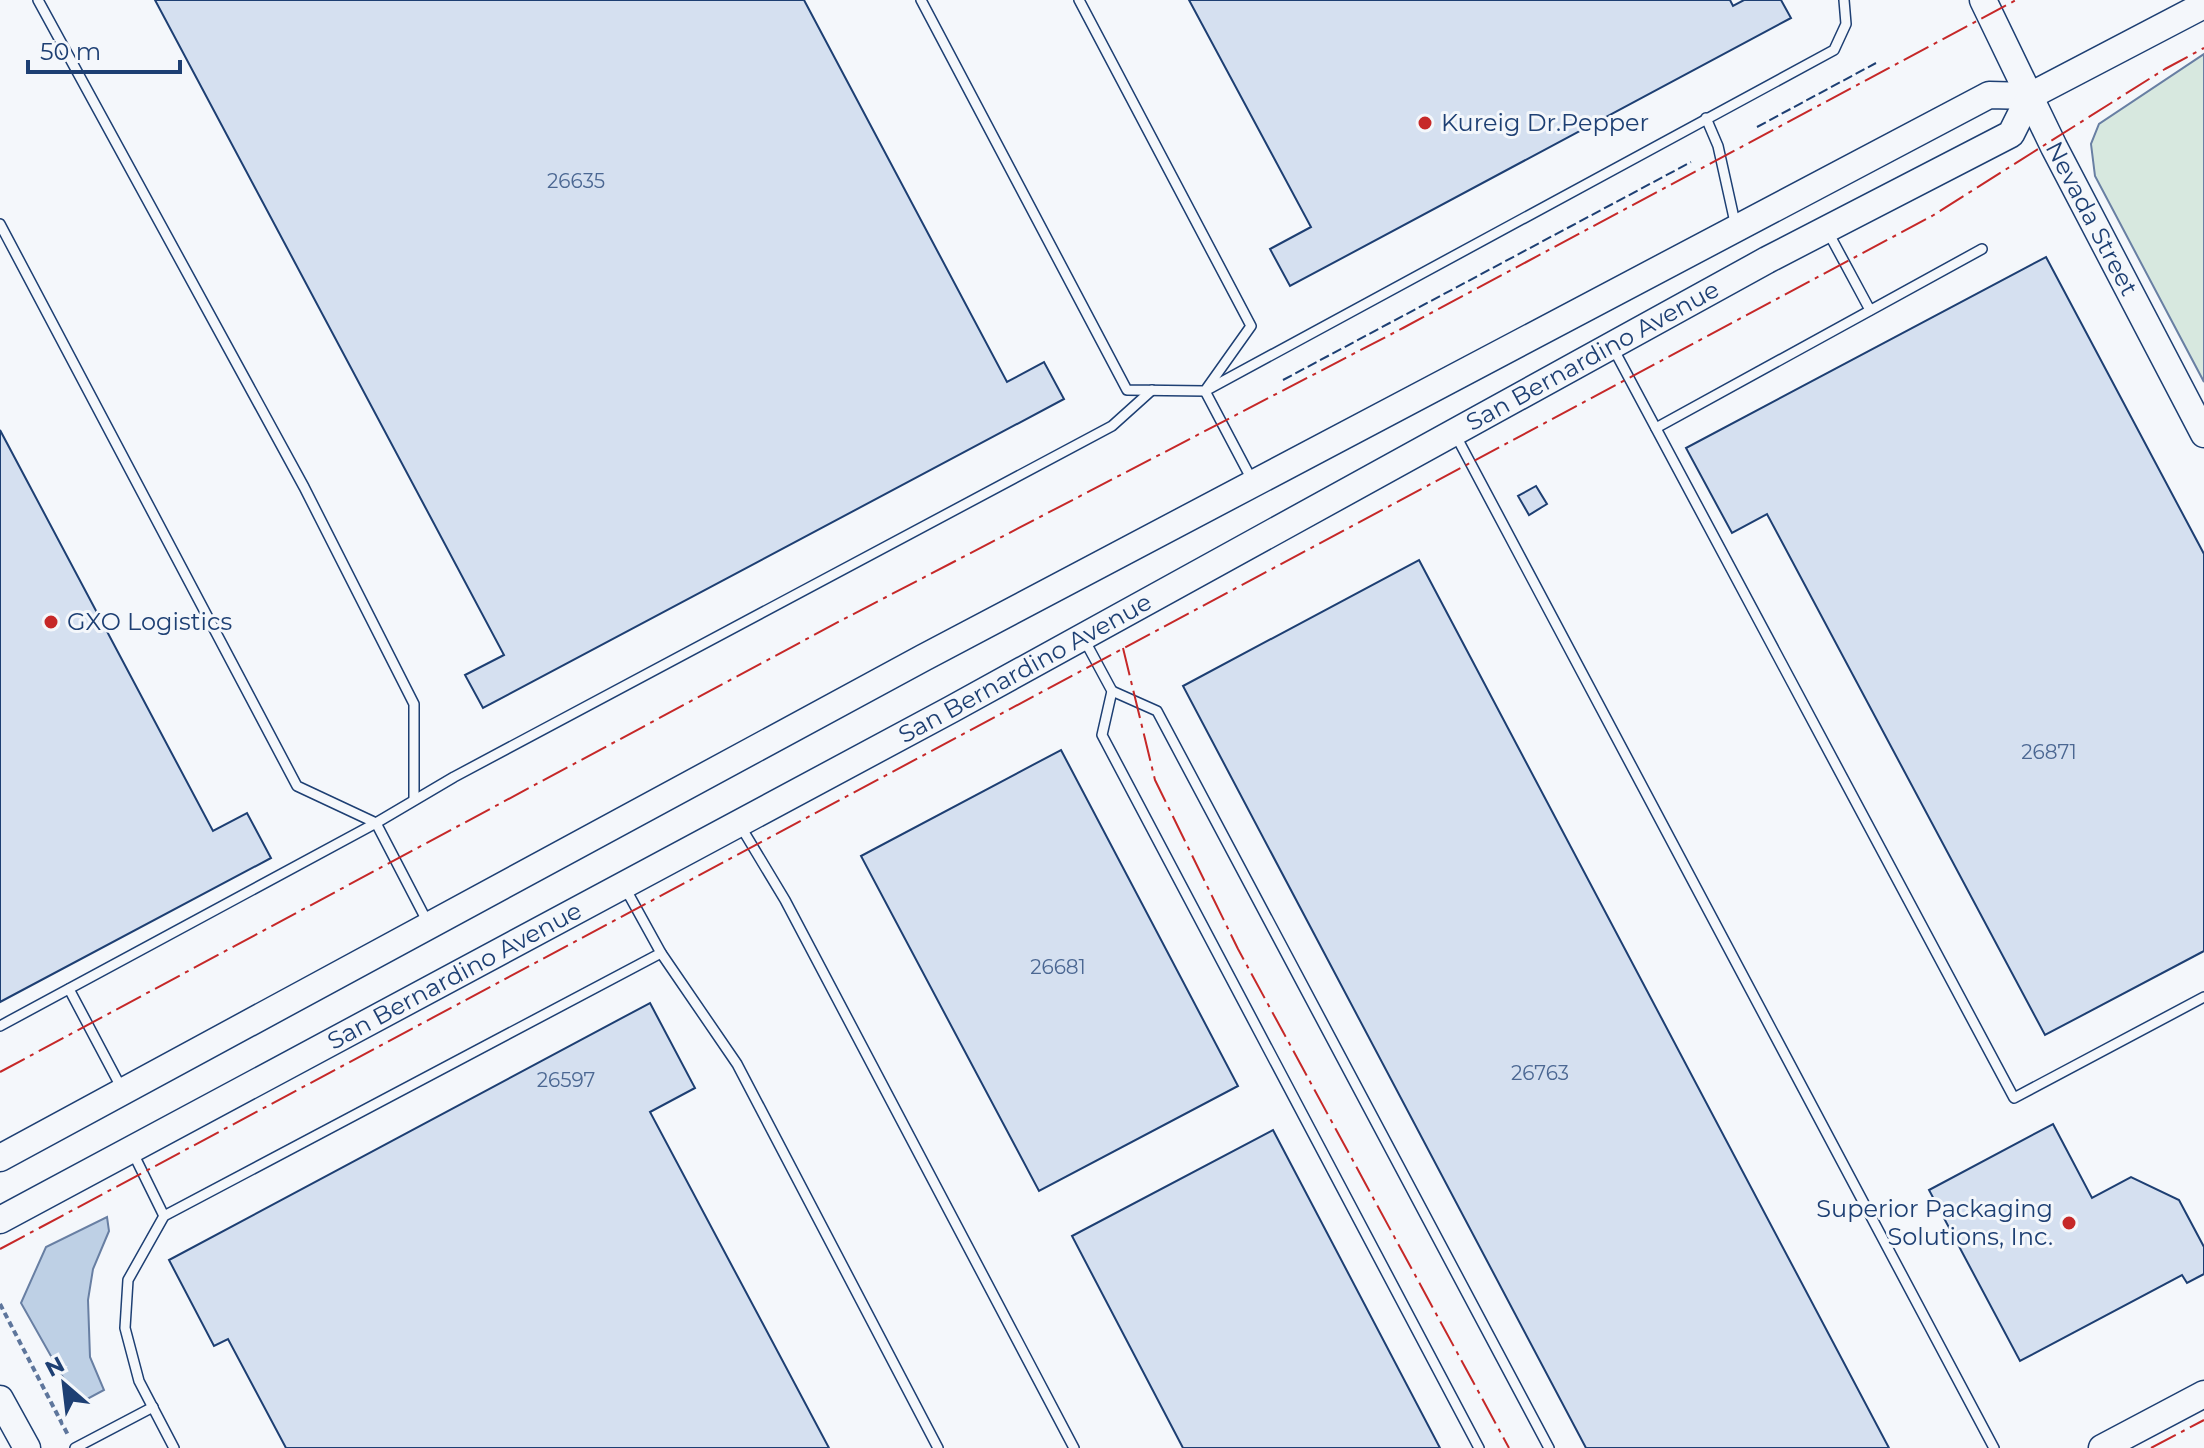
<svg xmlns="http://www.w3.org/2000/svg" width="2204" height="1448" font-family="Montserrat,sans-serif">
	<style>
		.green { fill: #d7e8df; stroke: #687fa3; stroke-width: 2 }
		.water { fill: #bed0e5; stroke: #687fa3; stroke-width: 2 }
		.building { fill: #d5e0f0; stroke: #1d3f73; stroke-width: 2 }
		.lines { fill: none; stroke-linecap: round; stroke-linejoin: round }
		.lane-casing { stroke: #1d3f73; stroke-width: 12 }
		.secondary-casing { stroke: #1d3f73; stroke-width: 29 }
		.path { stroke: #5e769c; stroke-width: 4; stroke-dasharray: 6 4; stroke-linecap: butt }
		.lane { stroke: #f4f7fb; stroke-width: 9 }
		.secondary { stroke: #f4f7fb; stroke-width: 26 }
		.fence { stroke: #1d3f73; stroke-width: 2; stroke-dasharray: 10 4; stroke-linecap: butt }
		.power { stroke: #c62828; stroke-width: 2; stroke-dasharray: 28 6 4 6; stroke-linecap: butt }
		.poi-dot { fill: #c62828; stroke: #f4f7fb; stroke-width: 3 }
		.labels { text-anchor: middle; stroke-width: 6; stroke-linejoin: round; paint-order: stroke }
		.number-label { font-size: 20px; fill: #4b6792 }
		.poi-label { font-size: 24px; fill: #1d3f73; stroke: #f4f7fb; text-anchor: start }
		.street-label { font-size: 24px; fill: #1d3f73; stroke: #f4f7fb }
	</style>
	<rect width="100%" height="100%" fill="#f4f7fb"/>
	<path class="green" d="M2204,54V382L2095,176L2091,144L2099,124Z"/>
	<path class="water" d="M107,1217L109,1231L93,1269L88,1300L90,1357L104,1390L78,1404L21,1303L46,1247Z"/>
	<g class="building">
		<path d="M155,0H804L1007,382L1044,362L1064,399L483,708L465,675L504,655Z"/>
		<path d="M1189,0H1730L1733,6L1744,0H1781L1791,18L1290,286L1270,249L1311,227Z"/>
		<path d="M2046,257L2204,554V951L2045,1035L1767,514L1732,533L1686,448Z"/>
		<path d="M0,430L213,831L247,813L271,858L0,1002Z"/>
		<path d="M1536,486L1547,504L1529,515L1518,496Z"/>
		<path d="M1419,560L1889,1448H1586L1183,686Z"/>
		<path d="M1061,750L1238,1086L1039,1191L861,856Z"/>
		<path d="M650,1003L695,1088L650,1112L829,1448H286L228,1339L214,1346L169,1260Z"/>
		<path d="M2053,1124L2092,1198L2131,1177L2179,1200L2204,1247V1274L2187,1283L2182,1275L2020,1361L1929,1190Z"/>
		<path d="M1273,1130L1440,1448H1183L1072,1236Z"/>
	</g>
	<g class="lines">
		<g class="lane-casing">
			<g id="lane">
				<path d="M38,0L304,487L414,704V799"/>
				<path d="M921,0L1127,390L1205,391L1834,50L1846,24L1844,0"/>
				<path d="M1079,0L1251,326L1207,388"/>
				<path d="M1706,118L1718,146L1736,227"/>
				<path d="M0,224L297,786L376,823L428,923"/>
				<path d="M1828,232L1870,310"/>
				<path d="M1613,348L2014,1098L2204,997"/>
				<path d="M1205,391L1252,480"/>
				<path d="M1656,428L1982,249"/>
				<path d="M1455,434L1994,1448"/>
				<path d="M1085,641L1112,691L1102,735L1479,1448"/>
				<path d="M1112,691L1157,711L1549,1448"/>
				<path d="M741,827L785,900L1074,1448"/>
				<path d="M624,886L661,953L737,1064L938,1448"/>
				<path d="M69,989L122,1089"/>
				<path d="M0,1026L376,823L454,777L1112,426L1152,390"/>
				<path d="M132,1151L164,1216"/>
				<path d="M75,1448L153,1407"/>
				<path d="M174,1448L139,1381L125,1328L128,1280L164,1216L661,953"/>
			</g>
		</g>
		<g class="secondary-casing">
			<g id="secondary">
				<path id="s1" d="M1983,0L2054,147L2204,434"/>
				<path d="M0,1158L923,658L1989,95L2030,96L2204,5"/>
				<path id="s2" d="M0,1220L952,709L1767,260L2011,134L2030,96"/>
				<path d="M0,1399L27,1448"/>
				<path d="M2102,1448L2204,1394"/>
			</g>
		</g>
		<path class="path" d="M0,1304L68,1435"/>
		<use href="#lane" class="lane"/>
		<use href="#secondary" class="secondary"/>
		<g class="fence">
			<path d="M1757,127L1876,63"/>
			<path d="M1283,380L1691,162"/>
		</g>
		<g class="power">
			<path d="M1123,648L1155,780L1238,949L1509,1448"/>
			<path d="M0,1072L842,620L1403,328L2016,0"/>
			<path d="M0,1249L1932,216L2165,69L2204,48"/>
			<path d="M2151,1448L2204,1420"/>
		</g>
	</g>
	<g class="poi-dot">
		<circle cx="1425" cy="123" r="8"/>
		<circle cx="51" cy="622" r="8"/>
		<circle cx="2069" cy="1223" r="8"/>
	</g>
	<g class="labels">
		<g class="number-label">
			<text x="576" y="188">26635</text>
			<text x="2049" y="759">26871</text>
			<text x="1058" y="974">26681</text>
			<text x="1540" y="1080">26763</text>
			<text x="566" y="1087">26597</text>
		</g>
		<g class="poi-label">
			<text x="1441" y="131">Kureig Dr.Pepper</text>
			<text x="67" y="630">GXO Logistics</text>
			<text x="2053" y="1217" text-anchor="end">Superior Packaging<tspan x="2053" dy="28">Solutions, Inc.</tspan></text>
		</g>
		<g class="street-label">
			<text dy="8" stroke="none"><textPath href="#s1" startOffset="244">Nevada Street</textPath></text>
			<text dy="8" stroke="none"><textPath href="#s2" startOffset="1812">San Bernardino Avenue</textPath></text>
			<text dy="8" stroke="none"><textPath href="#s2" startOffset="1164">San Bernardino Avenue</textPath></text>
			<text dy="8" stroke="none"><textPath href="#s2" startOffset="516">San Bernardino Avenue</textPath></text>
		</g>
	</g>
	<g transform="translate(64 1384) rotate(332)" stroke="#f4f7fb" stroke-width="6" paint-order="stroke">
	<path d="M0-6L14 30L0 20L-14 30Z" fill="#1d3f73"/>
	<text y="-12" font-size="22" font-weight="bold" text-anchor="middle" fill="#1d3f73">N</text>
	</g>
	<path d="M28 60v12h152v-12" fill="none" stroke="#1d3f73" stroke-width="4"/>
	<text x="40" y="60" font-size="24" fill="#1d3f73" stroke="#f4f7fb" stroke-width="6" paint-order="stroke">50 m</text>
</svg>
